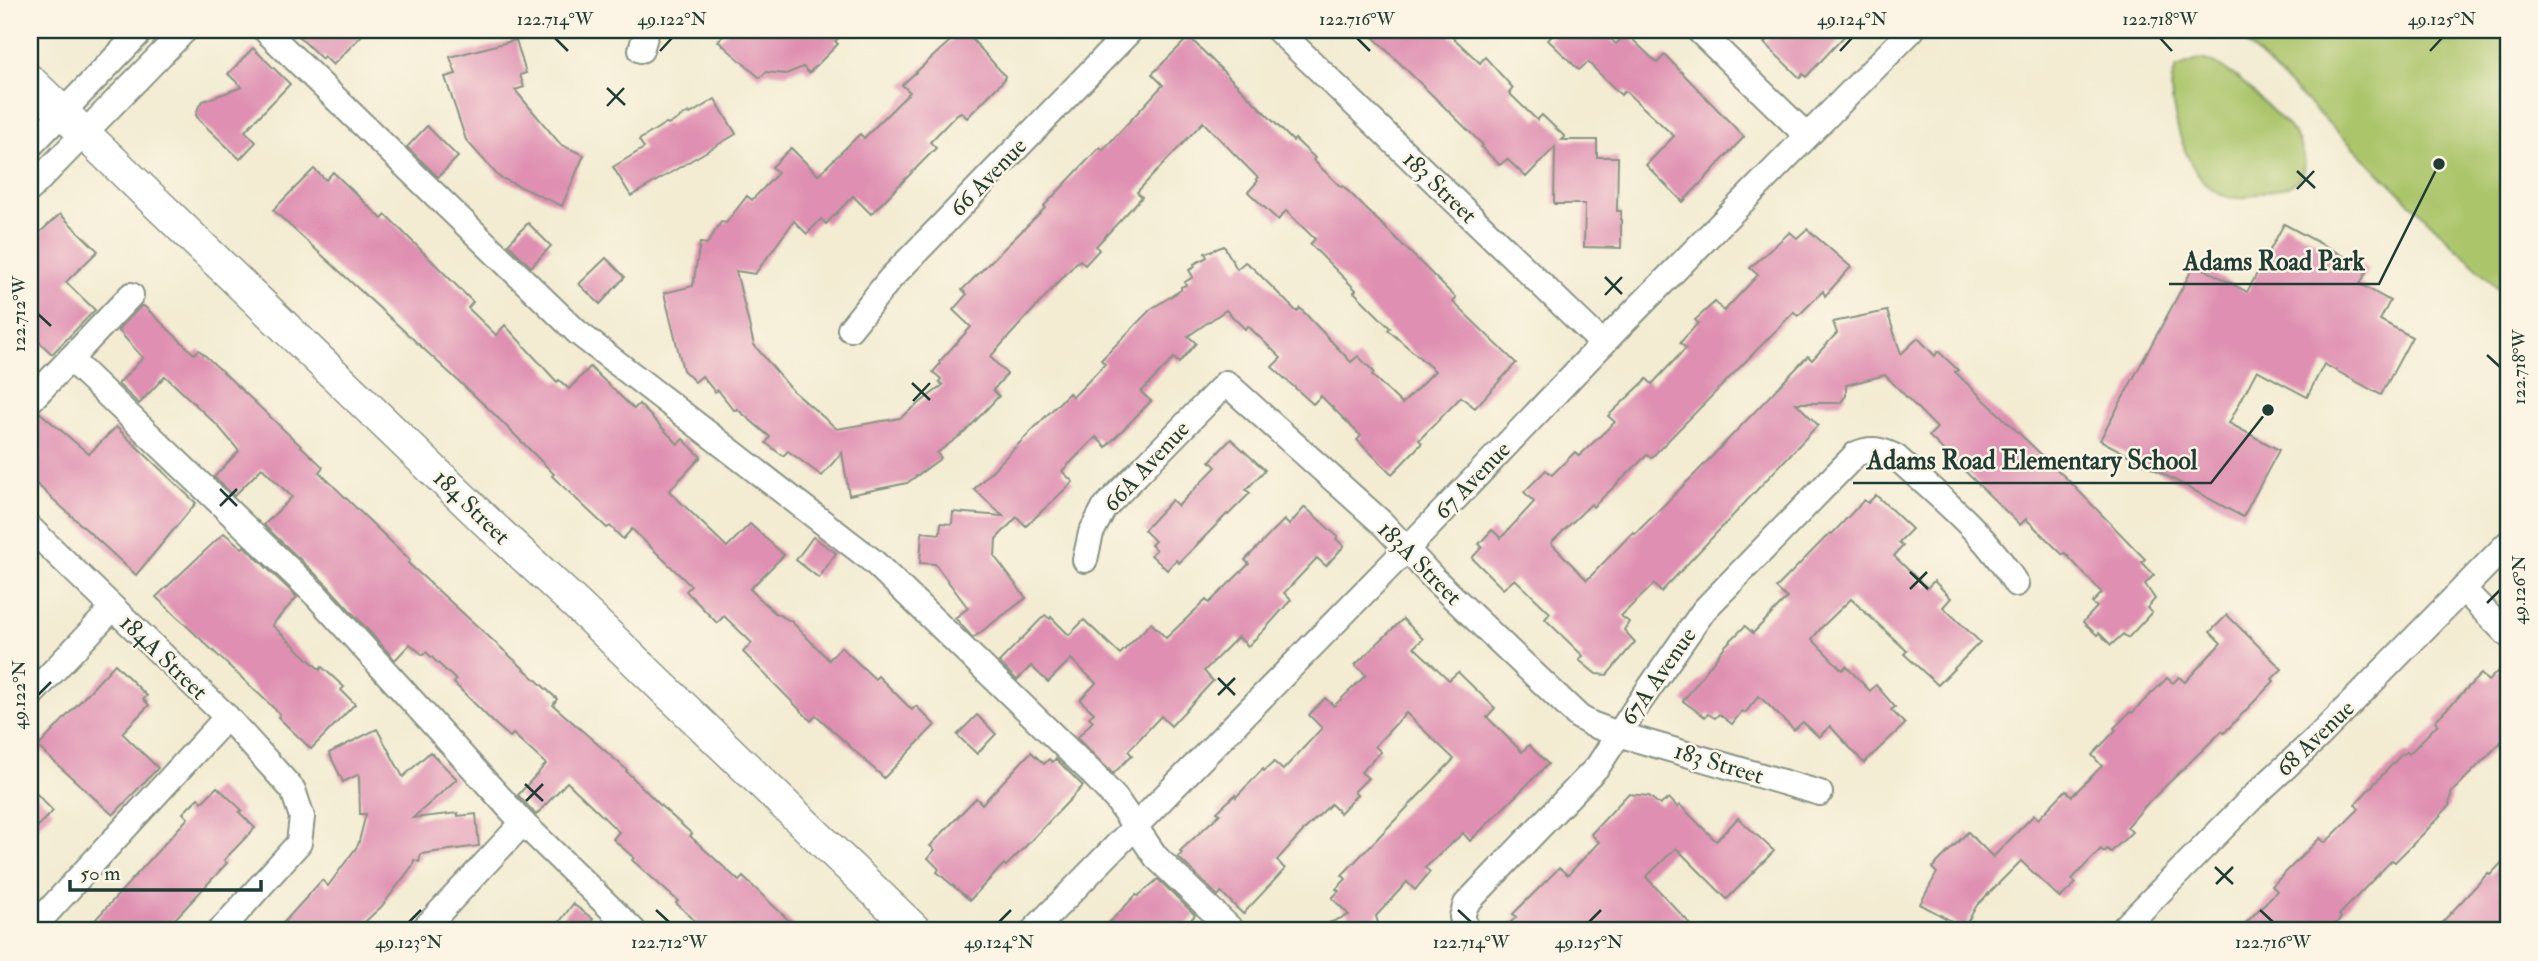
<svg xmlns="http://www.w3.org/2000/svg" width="2538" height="961" font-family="'IM FELL Double Pica',serif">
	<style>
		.green { fill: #abc56a; stroke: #65814f; stroke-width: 2 }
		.building { fill: #df8fb1 }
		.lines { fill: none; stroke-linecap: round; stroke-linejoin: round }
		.minor-casing { stroke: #899484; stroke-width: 28 }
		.major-casing { stroke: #899484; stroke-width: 35 }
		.minor { stroke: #fff; stroke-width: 24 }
		.major { stroke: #fff; stroke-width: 32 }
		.ticks { fill: none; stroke: #1f3d34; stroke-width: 2.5 }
		.labels { text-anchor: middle; stroke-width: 5; stroke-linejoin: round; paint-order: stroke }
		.street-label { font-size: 24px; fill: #1f3d34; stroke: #fcf5e5 }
		.leader { fill: none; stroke: #1f3d34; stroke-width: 2.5 }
		.callout-dot { fill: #1f3d34; stroke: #fcf5e5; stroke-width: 2.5 }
		.callout-label { font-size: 26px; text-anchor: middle; font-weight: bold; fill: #1f3d34; stroke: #fcf5e5; stroke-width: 5; stroke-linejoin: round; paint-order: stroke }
		.neatline { fill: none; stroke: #1f3d34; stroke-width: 2.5 }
		.ticks-label { font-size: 18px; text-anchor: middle; fill: #1f3d34 }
	</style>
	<rect width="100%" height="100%" fill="#fcf5e5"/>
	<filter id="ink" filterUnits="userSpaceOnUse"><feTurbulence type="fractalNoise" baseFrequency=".0143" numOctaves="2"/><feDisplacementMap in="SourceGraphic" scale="14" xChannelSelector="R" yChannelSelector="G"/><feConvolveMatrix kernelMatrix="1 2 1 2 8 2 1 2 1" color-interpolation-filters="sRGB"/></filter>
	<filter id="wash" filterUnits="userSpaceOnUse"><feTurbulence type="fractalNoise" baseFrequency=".00686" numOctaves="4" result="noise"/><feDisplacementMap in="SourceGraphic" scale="28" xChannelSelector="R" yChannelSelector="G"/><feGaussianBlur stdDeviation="1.57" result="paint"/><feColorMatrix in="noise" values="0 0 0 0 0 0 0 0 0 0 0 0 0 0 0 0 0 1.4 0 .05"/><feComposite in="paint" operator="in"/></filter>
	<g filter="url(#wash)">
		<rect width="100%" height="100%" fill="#f3ecd3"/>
		<g class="green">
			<path d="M2233,30H2508V298Z"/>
			<path d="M2201,59C2234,67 2257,97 2281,119C2296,133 2318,167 2294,183C2285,189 2274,190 2264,192C2255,194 2246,198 2237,198C2201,198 2184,153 2177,125C2173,105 2167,87 2176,68Z"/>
		</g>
		<g id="blocks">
			<g class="building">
				<path d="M292,30H367L333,65L324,56L322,59Z"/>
				<path d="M729,30H849L835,41L838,44L809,73L803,67L786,74L766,72L760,78L718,41Z"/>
				<path d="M962,30H964L1005,76L1004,80L967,118L961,112L957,114L930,142L936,148L871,214L853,196L826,224L821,219L807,234L794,221L755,274L736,271L754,345L792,390L837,429L900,418L943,385L939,382L941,379L933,372L940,364L939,362L971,327L953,310L967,294L962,290L1045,208L1044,206L1100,147L1103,150L1163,85L1152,74L1189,37L1293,141L1295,139L1315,158L1313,160L1341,187L1343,186L1429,271L1456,298L1453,302L1516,363L1475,408L1461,397L1419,440L1422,443L1392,474L1357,440L1361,436L1321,396L1313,404L1272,367L1281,358L1248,326L1245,329L1226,310L1188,336L1196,343L1179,363L1174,358L1141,392L1151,401L1106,447L1096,437L1062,471L1073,482L1026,526L1017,517L996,539L995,557L1026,598L973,638L955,618L968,608L935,564L920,563L922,532L940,534L941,523L952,524L953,512L1003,516L974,489L1069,393L1073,397L1105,364L1101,360L1151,309L1181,290V287L1186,285L1185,282L1193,277L1189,270L1195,267L1194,264L1207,257L1205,253L1224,246L1237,269L1245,262L1252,267L1297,312L1300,308L1351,362L1358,356L1374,372L1372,375L1402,404L1435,371L1388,330L1390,328L1354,292L1356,290L1310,244L1315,239L1286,211L1278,220L1248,192L1258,181L1256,179L1258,178L1203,122L1137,192L1142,197L1096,246L1099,250L1085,265L1080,260L1076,263L990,357L1007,374L993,390L999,396L965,432L937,453L941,458L907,483L849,495L842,452L822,476L788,451L783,456L766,443L770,437L737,409L734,410L718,390L715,392L702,376L695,382L683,370L664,293L693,286L700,243L707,244L721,222L726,223L747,196L752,200L778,173L772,167L791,148L818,175L860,134L864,138L910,92L902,85Z"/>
				<path d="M1366,30H1445L1480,63L1485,57L1513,88L1509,93L1537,120L1542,115L1565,137L1562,140H1597V157H1618L1617,211H1621V248L1584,247L1585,204H1554L1555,147L1526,177L1507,159L1500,165L1481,147L1483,145Z"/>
				<path d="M1558,30H1601L1616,44L1627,34L1657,63L1665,55L1744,137L1683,202L1646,165L1674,136L1625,91L1621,95L1588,62L1579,70L1548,40Z"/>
				<path d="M1777,30H1850L1806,77L1803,74L1800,78L1764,43Z"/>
				<path d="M516,40L526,73L520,75L524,87L515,90L561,145L584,155L562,206L499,177L466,140L445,77L456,74L450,57Z"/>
				<path d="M253,48L290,84L245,131L256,142L240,159L199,120L196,115L199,106L203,101L242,87L228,74Z"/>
				<path d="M715,99L736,134L631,196L613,167L644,148L639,140L666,123L668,125L689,112L690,114Z"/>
				<path d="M427,126L458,157L438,177L407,147Z"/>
				<path d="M314,169L326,180L333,172L382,219L386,215L473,302L468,308L496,335L505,325L557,382L559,380L569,389L590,367L634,409L639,404L678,444L683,439L701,457L669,491L727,547L750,524L784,555L750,589L775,613L791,621L829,660L841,647L875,679L878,676L912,710L916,706L935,725L884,778L816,715L811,721L743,652L752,643L724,616L717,623L686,591L691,586L632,529L623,539L610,526L607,528L552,476L554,474L491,411L273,210Z"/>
				<path d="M60,214L98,251L66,282L95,310L52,354L30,333V250L40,239L37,235Z"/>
				<path d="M528,223L551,246L531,267L508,244Z"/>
				<path d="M2284,224L2368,269L2360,284L2390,301L2380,320L2412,337L2381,395L2324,364L2307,397L2257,370L2229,423L2279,450L2243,517L2100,440L2195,264L2247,292Z"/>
				<path d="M1807,229L1851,267L1825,296L1823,291L1798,316L1794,312L1651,458L1647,455L1593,507L1591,504L1551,543L1587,580L1633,532L1635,534L1696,473L1808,356L1812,360L1837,333L1833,322L1887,311L1901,354L1918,338L1935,356L1938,351L1958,370L1955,372L2069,481L2145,559L2142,562L2154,575L2145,584L2155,599L2147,608L2152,612L2128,638L2123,634L2111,645L2099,633L2097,635L2083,622L2097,607L2092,603L2102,593L2065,553L2063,555L2026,519L2020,525L1929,436L1937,428L1885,375L1846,385V396L1840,403H1796L1818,425L1661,592L1654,584L1621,616L1629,622L1624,630L1635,642L1607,675L1596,674L1579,660L1583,656L1545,619L1550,613L1515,579L1503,589L1472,558L1482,547L1479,544L1492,530L1501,538L1534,502L1524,492L1546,470L1552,475L1575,452L1579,456L1615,422L1608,416L1647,379L1652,384L1686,348L1680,343L1698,323L1695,320L1715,302L1724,311L1758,275L1750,268L1790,232L1797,238Z"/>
				<path d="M606,258L625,277L600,304L579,284Z"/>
				<path d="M141,306H144L194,354L199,350L224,373L323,467L319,472L410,560L408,563L557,699L553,705L627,770L626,771L661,806L692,834L690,836L739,881L743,877L800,931H706L676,903L678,901L632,860L634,858L613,839L619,832L567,782L536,815L518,795L546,764L513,734L510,737L493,722L454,683L456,680L426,652L423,655L410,644L395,660L327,585L264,525L292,497L262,468L234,496L214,477L239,451L219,427L165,376L139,404L118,384L143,358L118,330Z"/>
				<path d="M39,412L89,454L116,427L196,503L136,575L30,478L34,473L30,470V415Z"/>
				<path d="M1231,439L1265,470L1246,490L1250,493L1228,515L1227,514L1179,563L1176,560L1167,570L1151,555L1156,550L1151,545L1155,541L1144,530L1172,500L1178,506L1216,467L1210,461Z"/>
				<path d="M1876,495L1912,529L1899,542L1903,546L1894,556L1927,588L1934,581L1951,598L1943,607L1980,642L1938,685L1904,654L1907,651L1851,599L1822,627L1812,639L1842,670L1846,666L1870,691L1876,685L1895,707L1891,710L1905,724L1864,763L1830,726L1819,737L1803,722L1794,730L1759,696L1745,713L1742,711L1732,724L1719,714L1715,718L1708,714L1705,717L1683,701L1726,645L1745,626L1753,633L1787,598L1776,588L1830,533L1832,534L1864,500L1868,503Z"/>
				<path d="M1305,507L1338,537L1336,539L1344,546L1326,566L1317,558L1284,593L1291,600L1264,630L1248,646L1238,637L1204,671L1213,681L1171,726L1161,716L1128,751L1132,755L1113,774L1077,738L1093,721L1089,717L1094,713L1080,700L1096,683L1071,659L1048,682L1031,666L1017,680L999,662L1045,615L1050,619L1051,617L1069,635L1084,620L1120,654L1151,623L1166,638L1206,600L1209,603L1249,564L1245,560L1284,520L1289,525Z"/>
				<path d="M224,533L242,548L244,546L297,597L272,625L320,670L322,667L344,687L341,690L355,704L311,749L278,717L280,714L156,597Z"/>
				<path d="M813,537L836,553L819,578L796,560Z"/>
				<path d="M2227,615L2282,669L2272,679L2274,681L2224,733L2222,731L2146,805L2127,827L2132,832L2111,852L2107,849L2104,852L2101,849L2072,879L2076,883L2060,898L2021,861L1977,905L1964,928L1920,904L1937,873L1932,868L1968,832L1993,857L2034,815L2038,819L2066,790L2072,796L2102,766L2092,755L2116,730L2114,728L2130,712L2132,713L2167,678L2173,683L2179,677L2185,682L2221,643L2210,632Z"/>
				<path d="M1403,619L1423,639L1414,647L1449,680L1458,672L1495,708L1487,717L1522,752L1529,745L1548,764L1470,841L1463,833L1425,868L1430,872L1415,890L1407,882L1376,916L1380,931H1309L1349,915L1332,898L1339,891L1336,889L1346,879L1342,875L1454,759L1406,713L1375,746L1381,752L1361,772L1368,778L1354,792L1357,795L1340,813L1331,804L1304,830L1277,860L1285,869L1243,914L1221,892L1218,896L1178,857L1182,853L1180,851L1220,814L1217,812L1235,795L1236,797L1263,769L1264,771L1274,762L1283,770L1322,728L1309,715L1325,698L1334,706L1366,675L1355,665Z"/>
				<path d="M2508,661V735L2451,793L2449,806L2424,833L2395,862L2392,860L2339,915L2341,918L2329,931H2238L2277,891L2272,886L2320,838L2325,843L2359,809L2355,804L2401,755L2407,752L2409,754L2438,724L2435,721L2481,674L2488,681Z"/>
				<path d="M115,664L147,696L143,699L149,705L122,733L158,768L113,815L38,747Z"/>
				<path d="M977,715L996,734L977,754L957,735Z"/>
				<path d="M377,729L403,777L430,752L457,779L413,818L458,813V816L476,814L479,846L421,854L419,862L414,860L413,865L382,906L355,931H276L322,880L328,886L358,845L366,814H360L359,774L343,782L329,753Z"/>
				<path d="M1031,752L1044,764L1049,759L1052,762L1056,759L1083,786L1021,851L1006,866L1004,864L970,900L937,872L939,869L928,858L935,850L930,846L976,798L982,804Z"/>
				<path d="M30,787L53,811L30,834Z"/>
				<path d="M217,787L242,810L239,812L255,828L224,860L227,863L164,931H85L188,818L183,813L198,798L202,802Z"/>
				<path d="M1628,794L1649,796L1660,805L1669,798L1678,808L1680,805L1716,841L1738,818L1774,851L1727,899L1676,848L1646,877L1697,931H1502L1516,917L1513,914L1559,868L1568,875L1599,842L1591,834Z"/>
				<path d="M2508,856V931H2434L2488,873L2490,875Z"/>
				<path d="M1158,879L1195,915L1182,931H1101L1136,895L1138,896Z"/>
				<path d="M573,904L593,919L584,931H553Z"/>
			</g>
		</g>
	</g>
	<g filter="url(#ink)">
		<use href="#blocks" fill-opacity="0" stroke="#899484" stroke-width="2"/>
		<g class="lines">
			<g class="minor-casing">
				<g id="minor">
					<path d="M265,30L577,332L874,562L1089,770L1116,799L1156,857L1233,931"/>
					<path d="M1278,30L1603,344"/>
					<path d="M1698,30L1806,135"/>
					<path d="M641,50L647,30"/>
					<path d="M30,146L142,30"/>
					<path d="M30,189L185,30"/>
					<path d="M850,329L890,279L1131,30"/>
					<path d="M70,359L316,595L523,823L634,931"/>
					<path d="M30,401L131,295"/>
					<path d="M30,528L227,717L293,790L302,817L299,843L220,931"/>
					<path d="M1085,560L1091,533L1104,508L1226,383L1382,523L1436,581L1579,717L1591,724L1618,734L1820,793"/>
					<path d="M2463,589L2508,635"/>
					<path d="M30,696L113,608"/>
					<path d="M30,931L227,717"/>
					<path d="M422,931L523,823"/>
					<path d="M1033,931L1429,526L1615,331L1912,30"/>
					<path d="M1468,931L1462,917L1466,904L1598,766L1639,703L1704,610L1856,454C1872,447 1881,450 1896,457C1940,498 1985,532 2016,584"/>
					<path d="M2121,931L2254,796L2319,736L2508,543"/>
				</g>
			</g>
			<g class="major-casing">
				<path id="major" d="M30,81L486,521L578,606L916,931"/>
			</g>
			<use href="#minor" class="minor"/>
			<use href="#major" class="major"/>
		</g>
	</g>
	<path class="ticks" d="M555,38L568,51M1357,38L1370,51M2160,38L2172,51M660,51L672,38M1840,51L1852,38M2430,51L2442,38M607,88L625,105M607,106L624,88M2297,171L2315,188M2297,189L2314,171M1605,277L1622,294M1605,295L1622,277M38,314L51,326M2487,355L2500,367M912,383L930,400M913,401L930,383M220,489L237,506M220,506L237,489M1910,572L1928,589M1910,589L1927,572M2487,603L2500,590M1218,678L1235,695M38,695L51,682M1218,695L1235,678M525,784L543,801M526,801L543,784M2215,867L2233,884M2216,884L2233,867M656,910L669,922M1458,910L1471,922M2260,910L2273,922M409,922L421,910M999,922L1011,910M1589,922L1601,910"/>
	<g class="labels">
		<g class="street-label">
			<text transform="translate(988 177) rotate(-46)" y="8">66 Avenue</text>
			<text transform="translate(1440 187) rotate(44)" y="8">183 Street</text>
			<text transform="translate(1146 466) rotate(-47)" y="8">66A Avenue</text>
			<text transform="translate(1472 480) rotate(-46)" y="8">67 Avenue</text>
			<text transform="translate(472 507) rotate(44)" y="8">184 Street</text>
			<text transform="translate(1420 563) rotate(45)" y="8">183A Street</text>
			<text transform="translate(164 657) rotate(44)" y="8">184A Street</text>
			<text transform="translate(1658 676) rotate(-55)" y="8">67A Avenue</text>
			<text transform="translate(2315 738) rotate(-44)" y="8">68 Avenue</text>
			<text transform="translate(1719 763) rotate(17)" y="8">183 Street</text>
		</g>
	</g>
	<path class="leader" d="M2439 164L2379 284H2169M2268 410L2211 483H1853"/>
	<g class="callout-dot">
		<circle cx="2439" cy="164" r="7"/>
		<circle cx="2268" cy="410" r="7"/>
	</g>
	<g class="callout-label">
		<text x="2274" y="270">Adams Road Park</text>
		<text x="2032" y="469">Adams Road Elementary School</text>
	</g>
	<rect width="2538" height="961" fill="none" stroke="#fcf5e5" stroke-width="77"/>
	<path d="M70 880v10h191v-10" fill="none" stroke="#1f3d34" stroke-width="3.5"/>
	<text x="80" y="880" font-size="21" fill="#1f3d34" stroke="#fcf5e5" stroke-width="5" paint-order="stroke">50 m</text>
	<rect x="38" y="38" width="2462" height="884" class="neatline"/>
	<g class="ticks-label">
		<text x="555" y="25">122.714°W</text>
		<text x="672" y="25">49.122°N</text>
		<text x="1357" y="25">122.716°W</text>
		<text x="1852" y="25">49.124°N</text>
		<text x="2160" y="25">122.718°W</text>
		<text x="2442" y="25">49.125°N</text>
		<text transform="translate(19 314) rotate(-90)" y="6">122.712°W</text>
		<text transform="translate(2519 367) rotate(-90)" y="6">122.718°W</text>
		<text transform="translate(2519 590) rotate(-90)" y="6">49.126°N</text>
		<text transform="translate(19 695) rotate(-90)" y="6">49.122°N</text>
		<text x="409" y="948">49.123°N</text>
		<text x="669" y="948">122.712°W</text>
		<text x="999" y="948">49.124°N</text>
		<text x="1471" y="948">122.714°W</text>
		<text x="1589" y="948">49.125°N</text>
		<text x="2273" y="948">122.716°W</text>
	</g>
</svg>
